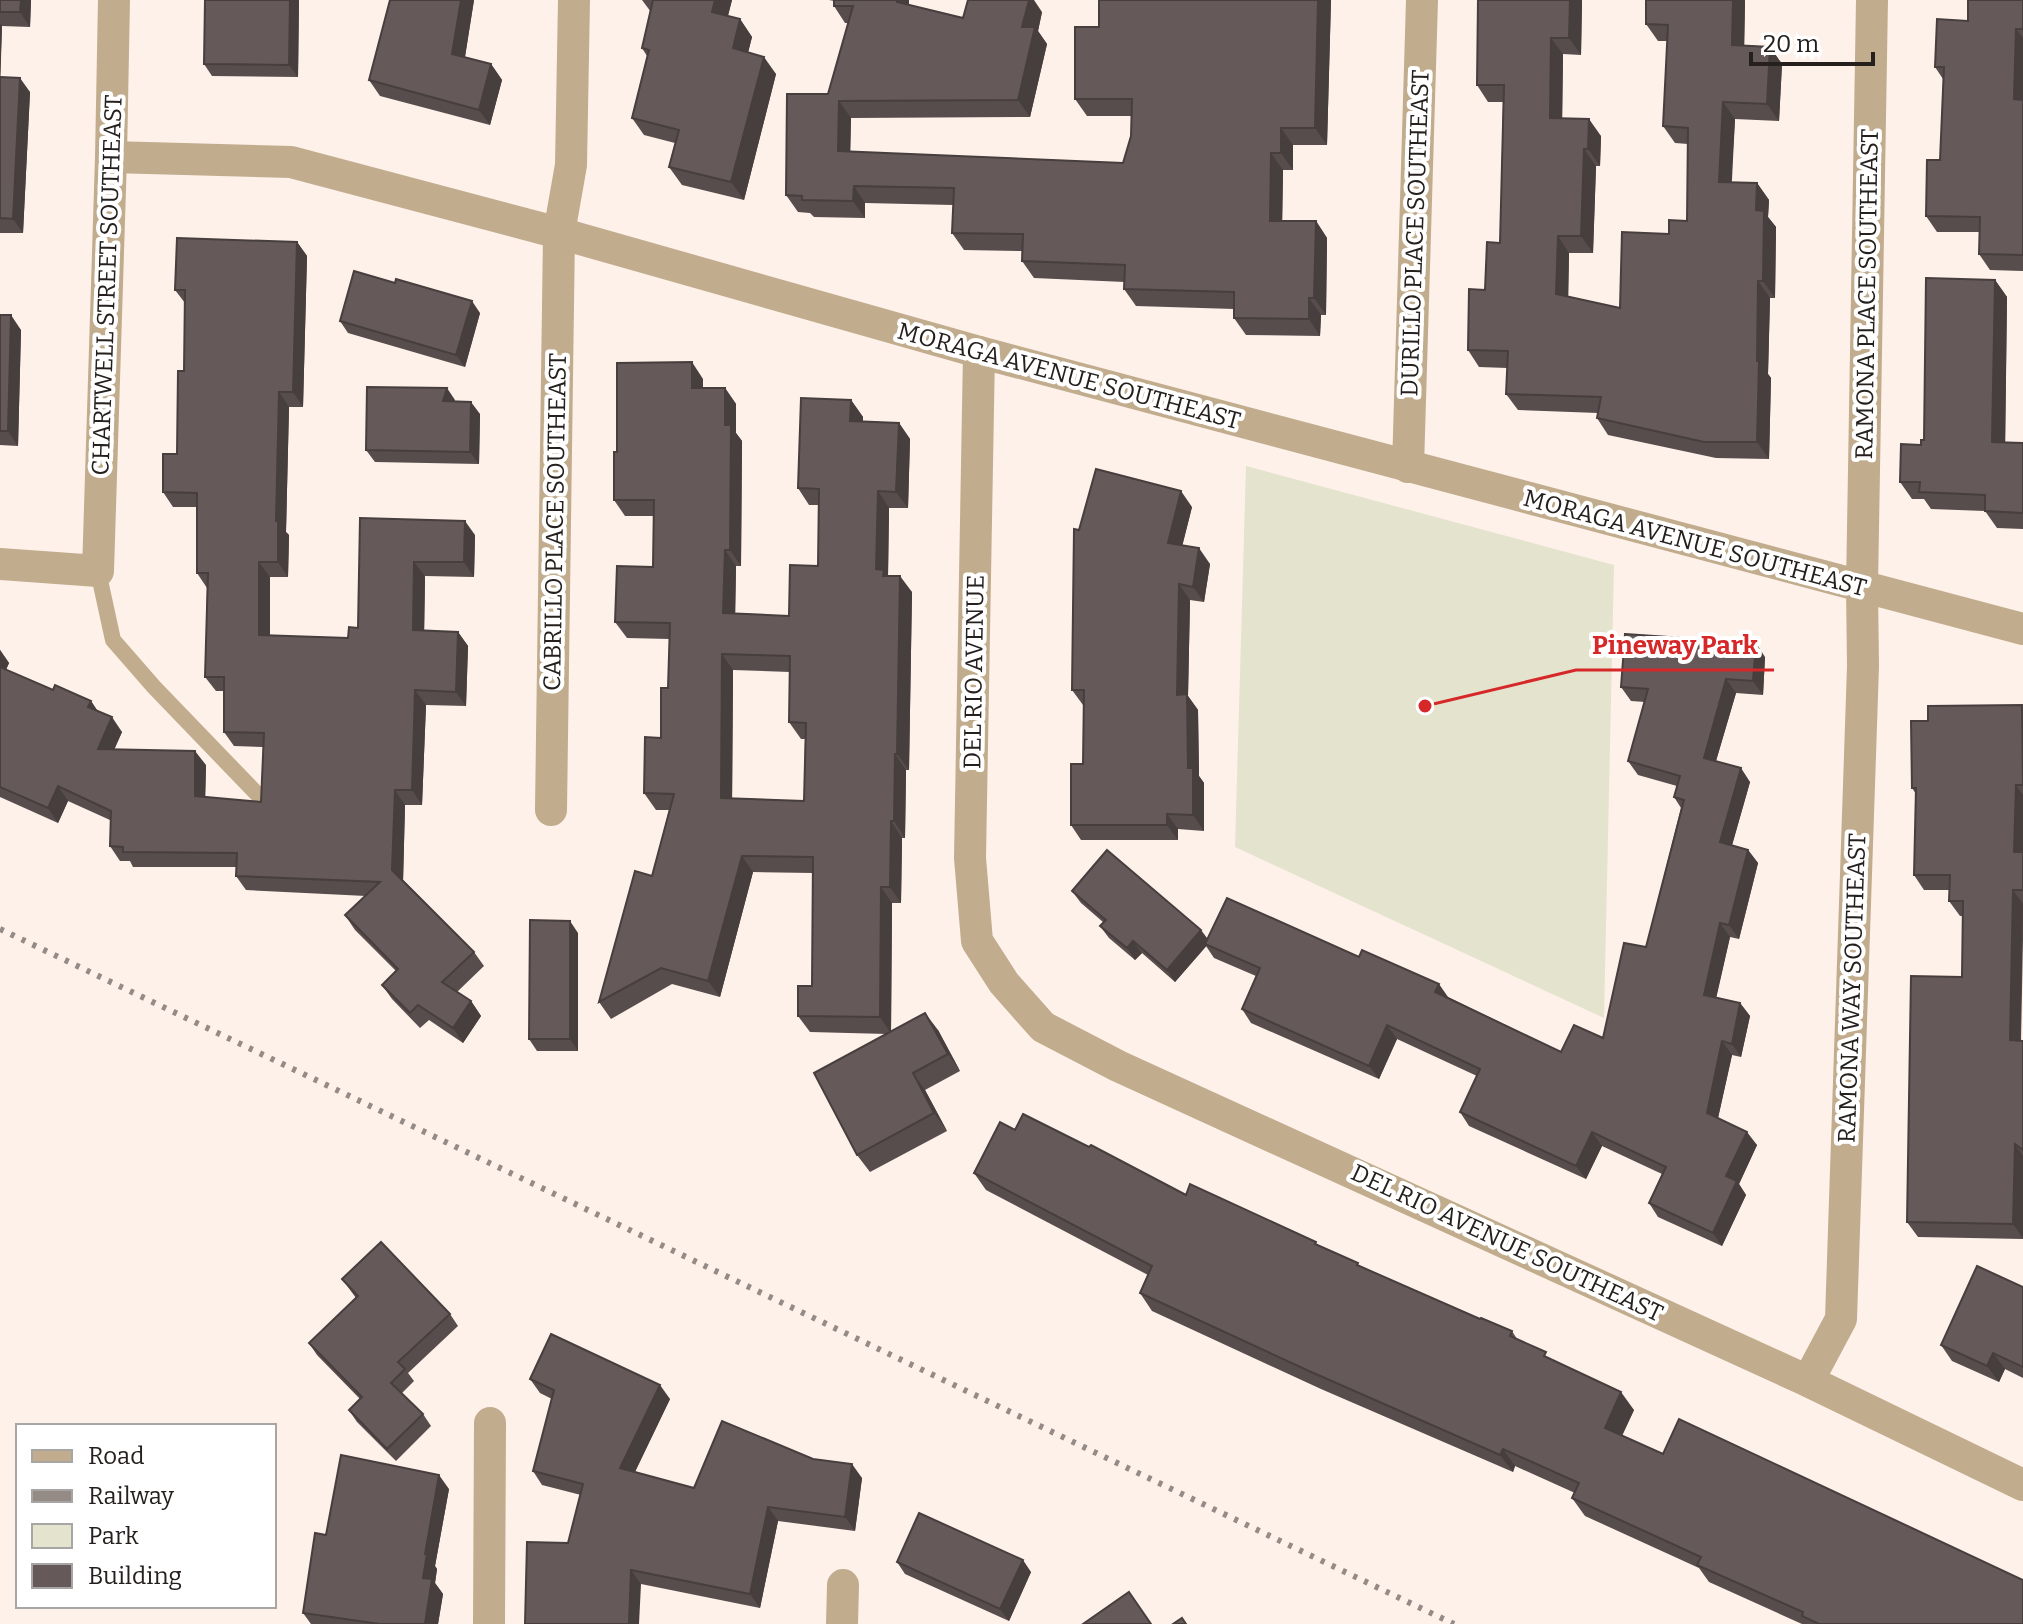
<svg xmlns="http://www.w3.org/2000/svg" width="2023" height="1624" font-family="Bitter,serif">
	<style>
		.green { fill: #e4e3cd }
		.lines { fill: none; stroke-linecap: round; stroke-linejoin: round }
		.lane { stroke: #c1ac8d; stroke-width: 16 }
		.street { stroke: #c1ac8d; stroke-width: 32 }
		.rail { stroke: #948b86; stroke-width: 6; stroke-dasharray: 4 8; stroke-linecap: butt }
		.wall { fill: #584d4d; fill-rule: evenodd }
		.shaded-wall { fill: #473e3e }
		.building { fill: #665959; stroke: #473e3e; stroke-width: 2; fill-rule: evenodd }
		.labels { text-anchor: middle; stroke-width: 8; stroke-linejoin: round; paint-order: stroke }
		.street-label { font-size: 24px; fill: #25201e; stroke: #fff }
		.leader { fill: none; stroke: #d62828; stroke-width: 3 }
		.callout-dot { fill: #d62828; stroke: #fff; stroke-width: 3 }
		.callout-label { font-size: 26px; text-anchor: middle; font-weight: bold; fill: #d62828; stroke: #fff; stroke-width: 8; stroke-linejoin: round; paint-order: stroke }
	</style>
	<rect width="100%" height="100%" fill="#fef1ea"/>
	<path class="green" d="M1246,466L1614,565L1604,1018L1235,847Z"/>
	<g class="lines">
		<path class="lane" d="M98,571L113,640L154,687L259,796"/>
		<g class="street">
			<path d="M111,157L291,162L559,233L979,352L2023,629"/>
			<path d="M979,352L970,858L977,941L1004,983L1043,1027L1118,1066L1808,1381L2023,1485"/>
			<path d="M1408,467L1422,0"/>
			<path d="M0,564L98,571L111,157L114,0"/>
			<path d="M551,810L559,233L571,165L574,0"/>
			<path d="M1808,1381L1841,1319L1863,666L1862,587L1872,0"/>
			<path d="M489,1624L490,1423"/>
			<path d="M842,1624L843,1585"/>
		</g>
		<path class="rail" d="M0,929L1454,1624"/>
	</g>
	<g class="wall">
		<path d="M0,0H31L30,27L2,26L0,77L30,92L23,233H0Z"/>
		<path d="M299,0L298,77L212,76L204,64Z"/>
		<path d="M390,0H474L465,57L491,64L502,80L490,125L380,96L369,80Z"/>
		<path d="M642,0H732L728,16L740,19L752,37L748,52L776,74L744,200L682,185L669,167L675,143L644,135L632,118L647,56L642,48L651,12Z"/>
		<path d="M829,0H909V5L963,18L1042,12L1038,31L1047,44L1030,117L851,118L850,152L1123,163L1131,136V116H1087L1075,99L1099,27V0H1331L1327,145H1293V170H1283L1282,221H1316L1327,238L1326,315H1321L1320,336L1246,335L1234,318V309L1136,306L1124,289L1125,282L1034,278L1022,261L1023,251L964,250L952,233L953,205L865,203V218L814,217L810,213L798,212L786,195L828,94L848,23H845L834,6V1Z"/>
		<path d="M1478,0H1582L1581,55L1563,54L1562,118L1601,136L1600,166H1596L1593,253H1569L1568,297L1620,308L1669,234L1687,221L1688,144L1675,143L1663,126L1667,41H1658L1646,24V0H1745L1744,45L1770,47L1782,64L1779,121L1735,119L1731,182L1757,183L1769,200L1768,217L1776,227L1775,298H1770L1768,374L1771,378L1769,459L1716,458L1608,435L1597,418L1598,413L1518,410L1506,394L1507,368L1479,367L1468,350L1485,290L1500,243L1503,102H1488L1477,85Z"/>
		<path d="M2023,0V271L1990,270L1979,254L1980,232H1937L1926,216L1940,160L1943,79L1935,67L1968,21Z"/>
		<path d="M297,242L307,256L303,407H289L286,532L289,535L288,577H270V636L348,638L358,628L360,518L475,535L474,577L425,576L424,630L458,632L468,646L466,706L426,705L422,805H405L403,880L474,952L484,966L457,992L471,1001L481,1016L463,1043L429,1020L420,1028L392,999L382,985L396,971L355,930L345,915L366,896L246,890L236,876V867H133L130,861H120L110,846V820L68,801L58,823L0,797V650L9,663L6,670L53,690L91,701L98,712L122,732L114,749L206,765L205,797L261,802L263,747L234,746L224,732V691H216L205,677L207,588L197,573V507H173L163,492L177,454L184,371L185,303L175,290Z"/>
		<path d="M1995,280L2007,297L2005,442L2023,443V529L1997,528L1985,511L1931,509L1924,499H1912L1900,482L1924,440Z"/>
		<path d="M480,313L465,367L348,333L340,321Z"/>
		<path d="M0,315L21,330L18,446L0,445Z"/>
		<path d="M703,379V388H725L736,404V433L742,441L741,566H736L735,613L789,616L818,566L819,505H809L798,488L851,400L863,417V421L899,423L910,439L908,508H889L888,576L912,592L909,770H906L905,838H902L901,903H892L891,1031L938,1030L960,1071L925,1090L947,1131L870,1172L857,1155L887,1034L810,1032L798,1016L812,986L813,873L753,872L720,997L672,984L611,1019L599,1002L652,876L669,810H656L644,793L661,738L668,688L670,639L627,638L615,622L653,567L654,516H625L614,500L617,452ZM733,670L790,672L789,722L801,739H805L804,801L732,798Z"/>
		<path d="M455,400L454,402L480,414L479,464L375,462L366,450Z"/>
		<path d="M1192,507L1182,546L1210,564L1204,602L1190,600L1188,696L1198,710L1199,776L1204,783V831L1178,829V840H1081L1071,825L1083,764V705L1072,690L1079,530Z"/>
		<path d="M1765,657L1763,695L1736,693L1716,761L1750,782L1732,845L1748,850L1758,863L1739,939L1730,937L1716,997L1740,1003L1750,1016L1741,1057L1732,1055L1718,1118L1757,1145L1739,1184L1746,1195L1722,1246L1658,1217L1649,1203L1662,1174L1602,1146L1586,1179L1469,1126L1460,1112L1477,1076L1397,1039L1379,1079L1251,1023L1242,1009L1256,976L1214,958L1206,946L1175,982L1142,953L1135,960L1109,938L1100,926L1103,922L1081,903L1072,891L1208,939L1448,997L1561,1052L1603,1038L1646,947L1681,808L1674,797L1677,786L1638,775L1628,761L1645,702L1631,701L1621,687Z"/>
		<path d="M2023,707V940L2021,1041H2023V1239L1918,1237L1907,1222L1962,977L1963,916H1960L1949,901L1950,890H1924L1914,875L1916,794L1912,788L1928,721Z"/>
		<path d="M578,933V1051H537L529,1039Z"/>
		<path d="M1015,1130L1089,1147L1186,1195L1318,1245L1360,1266L1480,1319L1512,1331L1517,1339L1634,1410L1622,1436L2023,1624H1802L1709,1582L1699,1568L1585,1516L1572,1498L1575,1493L1515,1466L1513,1472L1321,1389L1152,1311L1140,1293L1148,1275L986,1190L974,1173Z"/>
		<path d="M342,1279L450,1314L458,1326L408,1373L414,1381L402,1393L423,1414L431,1426L396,1461L357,1422L349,1410L360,1399L317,1355L309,1343L356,1298Z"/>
		<path d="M2023,1287V1378L2005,1369L1999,1382L1952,1361L1941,1345Z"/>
		<path d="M530,1379L670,1399L635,1472L694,1488L813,1459L862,1478L855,1531L778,1521L760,1608L641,1584L568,1543L581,1495L542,1485L533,1471L552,1399L540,1393Z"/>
		<path d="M449,1489L435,1566L437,1569L435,1583L443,1594L438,1624H311L303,1613Z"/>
		<path d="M897,1562L1031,1572L1009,1621L905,1574Z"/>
	</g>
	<g class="shaded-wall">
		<path d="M21,0H31L30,27L20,12Z"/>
		<path d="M290,0H299L298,77L289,65Z"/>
		<path d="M461,0H474L463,69L452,54Z"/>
		<path d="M715,0H732L724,30L712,12Z"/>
		<path d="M897,0H909V19L897,2Z"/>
		<path d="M1029,0H1034L1042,12L1038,31L1047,44L1030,117L1018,100L1022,27Z"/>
		<path d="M1318,0H1331L1327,145L1315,128Z"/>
		<path d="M1570,0H1582L1581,55L1569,38Z"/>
		<path d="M1733,0H1745L1744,62L1732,45Z"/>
		<path d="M740,19L752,37L745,65L733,48Z"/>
		<path d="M0,23L2,26L0,92Z"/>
		<path d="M2016,29L2023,38V112L2014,99Z"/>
		<path d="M1551,38L1563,54L1562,135L1550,118Z"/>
		<path d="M1770,47L1782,64L1779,121L1767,104Z"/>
		<path d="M764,57L776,74L744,200L731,182Z"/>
		<path d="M491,64L502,80L490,125L479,110Z"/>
		<path d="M20,78L30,92L23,233L13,219Z"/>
		<path d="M839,101L851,118L850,168L838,151Z"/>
		<path d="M1723,102L1735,119L1731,199L1719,182Z"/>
		<path d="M1589,119L1601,136L1600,166L1588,149Z"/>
		<path d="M1281,128L1293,145V170L1281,153Z"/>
		<path d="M1584,149L1596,166L1593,253L1581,236Z"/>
		<path d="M1271,153L1283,170L1282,238L1270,221Z"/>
		<path d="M1757,183L1769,200L1768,217L1776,227L1775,298L1763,281L1756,210Z"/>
		<path d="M854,186L865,203V218L853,201Z"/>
		<path d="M1316,221L1327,238L1326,315L1314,298Z"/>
		<path d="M1558,236L1569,253L1568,311L1556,294Z"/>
		<path d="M297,242L307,256L303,407L293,392Z"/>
		<path d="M1995,280L2007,297L2005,459L1992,442Z"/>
		<path d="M1758,281L1770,298L1768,374L1771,378L1769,459L1757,442Z"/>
		<path d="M1309,298L1321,315L1320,336L1309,319Z"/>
		<path d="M472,301L480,313L465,367L456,355Z"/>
		<path d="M11,315L21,330L18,446L8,431Z"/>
		<path d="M692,362L703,379V404L692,388Z"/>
		<path d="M447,388L455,400L451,413L443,401Z"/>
		<path d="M725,388L736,404V433L742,441L741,566L730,550L725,425Z"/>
		<path d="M279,392L289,407L286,532L289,535L288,577L278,562L276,521Z"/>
		<path d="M851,400L863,417L862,437L850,421Z"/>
		<path d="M471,402L480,414L479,464L470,452Z"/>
		<path d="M899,423L910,439L908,508L896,492Z"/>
		<path d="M878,491L889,508L888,576L895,586L876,569Z"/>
		<path d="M1181,491L1192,507L1179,559L1168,543Z"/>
		<path d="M465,521L475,535L474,577L464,562Z"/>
		<path d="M1199,548L1210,564L1204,602L1193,587Z"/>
		<path d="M725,550L736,566L735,629L723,613Z"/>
		<path d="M259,562L270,577V650L259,635Z"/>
		<path d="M414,562L425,576L424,645L413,630Z"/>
		<path d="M900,576L912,592L909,770L897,754Z"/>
		<path d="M1179,584L1190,600L1188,696L1198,710L1199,776L1204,783V831L1193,815L1188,768L1177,695Z"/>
		<path d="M458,632L468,646L466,706L456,692Z"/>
		<path d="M1756,643L1765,657L1763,695L1753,681Z"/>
		<path d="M0,650L9,663L2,678L0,675Z"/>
		<path d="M722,654L733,670L732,814L721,798Z"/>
		<path d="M1726,679L1736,693L1713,771L1704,758Z"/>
		<path d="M415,690L426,705L422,805L412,790Z"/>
		<path d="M91,701L101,716L88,707Z"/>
		<path d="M112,717L122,732L108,764L98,749Z"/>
		<path d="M195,751L206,765L205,810L195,796Z"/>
		<path d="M895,754L906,770L905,838L894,821Z"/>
		<path d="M1741,768L1750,782L1729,856L1720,842Z"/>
		<path d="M2016,785L2023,795V865L2014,852Z"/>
		<path d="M58,786L68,801L58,823L48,808Z"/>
		<path d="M395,790L405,805L403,884L392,870Z"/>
		<path d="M1167,814L1178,829V840L1167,825Z"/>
		<path d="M891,821L902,838L901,903L890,887Z"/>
		<path d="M1748,850L1758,863L1739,939L1729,925Z"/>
		<path d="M742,856L753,872L720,997L708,981Z"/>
		<path d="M881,887L892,903L891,1034L880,1017Z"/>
		<path d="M2013,890L2023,904L2020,1055L2010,1040Z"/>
		<path d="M570,921L578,933V1051L570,1039Z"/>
		<path d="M1720,923L1730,937L1714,1008L1704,995Z"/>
		<path d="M1201,930L1210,942L1175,982L1167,970Z"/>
		<path d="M1133,941L1142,953L1135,960L1127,948Z"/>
		<path d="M1439,984L1448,997L1445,1006L1435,992Z"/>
		<path d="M471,1001L481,1016L463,1043L453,1028Z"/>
		<path d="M1740,1003L1750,1016L1741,1057L1732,1044Z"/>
		<path d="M925,1013L938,1030L960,1071L948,1054Z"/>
		<path d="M1387,1025L1397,1039L1379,1079L1369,1066Z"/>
		<path d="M1722,1041L1732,1055L1716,1127L1707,1113Z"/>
		<path d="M913,1073L925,1090L947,1131L934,1113Z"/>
		<path d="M1592,1132L1602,1146L1586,1179L1576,1166Z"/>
		<path d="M1747,1132L1757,1145L1739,1184L1746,1195L1722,1246L1713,1233L1726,1176Z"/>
		<path d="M2015,1144L2023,1156V1238L2013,1224Z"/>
		<path d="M1993,1353L2005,1369L1999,1382L1987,1366Z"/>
		<path d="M660,1385L670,1399L630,1482L620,1468Z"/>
		<path d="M1621,1392L1634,1410L1617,1446L1605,1428Z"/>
		<path d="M1503,1449L1515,1466L1513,1472L1500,1455Z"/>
		<path d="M852,1464L862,1478L855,1531L845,1517Z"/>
		<path d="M439,1475L449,1489L435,1566L437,1569L435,1583L443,1594L438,1624H425L423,1578L425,1554Z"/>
		<path d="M768,1507L778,1521L760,1608L750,1594Z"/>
		<path d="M1023,1560L1031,1572L1009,1621L1000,1609Z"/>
		<path d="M631,1570L641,1584L639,1624H629Z"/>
	</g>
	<g class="building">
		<path d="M0,0H21L20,12H0Z"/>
		<path d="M205,0H290L289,65L204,64Z"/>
		<path d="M390,0H461L452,54L491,64L479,110L369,80Z"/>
		<path d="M653,0H715L712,12L740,19L733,48L764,57L731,182L669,167L679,130L632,118L649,50L642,48Z"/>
		<path d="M834,0H897V2L963,18L968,0H1029L1022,27H1035L1018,100L839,101L838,151L1123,163L1131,136L1132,99H1075V27H1099V0H1318L1315,128H1281V153H1271L1270,221H1316L1314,298H1309V319L1234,318V292L1124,289L1125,265L1022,261L1023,234L952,233L954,188L854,186L853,201L802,200V196L786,195L787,94H828L853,6H834Z"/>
		<path d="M1478,0H1570L1569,38H1551L1550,118L1589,119L1588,149H1584L1581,236H1558L1556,294L1620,308L1622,232L1669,234V220L1687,221L1688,128L1663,126L1668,25L1646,24V0H1733L1732,45L1770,47L1767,104L1723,102L1719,182L1757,183L1756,210L1764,211L1763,281H1758L1757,361H1759L1757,442H1704L1597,418L1601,397L1506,394L1508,351L1468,350L1469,289L1485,290L1487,242L1500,243L1504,85H1477Z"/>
		<path d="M1968,0H2023V29H2016L2014,99L2023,100V255L1979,254L1980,217L1926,216L1927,160H1940L1944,67H1935L1937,19L1968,21Z"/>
		<path d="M0,77L20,78L13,219L0,218Z"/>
		<path d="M177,238L297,242L293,392H279L276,521H278V562H259V635L348,638L349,627L358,628L360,518L465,521L464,562H414L413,630L458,632L456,692L415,690L412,790H395L392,870L474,952L442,982L471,1001L453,1028L418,1005L410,1013L382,985L398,969L345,915L380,882L236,876L237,853L123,852V847L110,846L111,811L58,786L48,808L0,787V667L53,690L55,685L91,701L88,707L112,717L98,749L195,751V796L261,802L264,733L224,732V677H205L208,573H197V493L163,492V454H177L178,371H184L185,290H175Z"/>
		<path d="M354,271L395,283L396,279L472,301L456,355L340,321Z"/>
		<path d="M1926,278L1995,280L1992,442L2023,443V513L1985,511V495L1919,492L1920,482H1900L1901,444L1921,445V440H1924Z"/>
		<path d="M0,315H11L8,431H0Z"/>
		<path d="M692,362V388H725V425H731L730,550H725L723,613L789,616L790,565L818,566L819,489L798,488L801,398L851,400L850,421L899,423L896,492L878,491L876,569L884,570L883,576H900L897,754H895L894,821H891L890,887H881L880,1017L798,1016V986H812L813,857L742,856L708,981L661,968L599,1002L635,871L652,876L674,794L644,793L645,737L661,738V688H668L670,623L615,622L617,566L653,567L654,500H614V452H617V363ZM722,654L790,656L789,722L806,723L804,801L721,798Z"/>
		<path d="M367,387L447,388L443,401L471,402L470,452L366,450Z"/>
		<path d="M1096,469L1181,491L1168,543L1199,548L1193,587L1179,584L1177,695L1187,694L1188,768H1193V815L1167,814V825H1071V764H1083L1084,690H1072L1074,529L1079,530Z"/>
		<path d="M1625,634L1756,643L1753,681L1726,679L1704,758L1741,768L1720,842L1748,850L1729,925L1720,923L1704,995L1740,1003L1732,1044L1722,1041L1707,1113L1747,1132L1726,1176L1737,1181L1713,1233L1649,1203L1666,1167L1592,1132L1576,1166L1460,1112L1480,1069L1387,1025L1369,1066L1242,1009L1260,968L1205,944L1227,898L1359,957L1362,950L1439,984L1435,992L1561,1052L1574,1025L1603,1038L1624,943L1646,947L1684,800L1674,797L1680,776L1628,761L1648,689L1621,687Z"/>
		<path d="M2022,705L2023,785H2016L2014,852H2023V890H2013L2010,1040L2023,1041V1150L2015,1144L2013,1224L1907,1222L1911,976L1962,977L1963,901H1949L1950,875H1914L1916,788H1912L1911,721H1928V706Z"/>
		<path d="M1107,850L1201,930L1167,970L1133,941L1127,948L1100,926L1106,920L1072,891Z"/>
		<path d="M530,920L570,921V1039H529Z"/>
		<path d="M925,1013L948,1054L913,1073L934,1113L857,1155L814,1073Z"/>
		<path d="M1023,1114L1089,1147L1091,1145L1186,1195L1190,1184L1316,1242L1315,1244L1358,1263L1357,1265L1480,1319L1481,1318L1512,1331L1510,1336L1546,1352L1544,1356L1621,1392L1605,1428L1663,1454L1679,1419L2023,1580V1624H1819L1802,1616L1803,1612L1697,1565L1701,1557L1572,1498L1579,1483L1503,1449L1500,1455L1309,1371L1140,1293L1152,1266L974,1173L1000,1122L1015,1130Z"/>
		<path d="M381,1242L450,1314L398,1362L405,1369L391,1383L423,1414L387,1449L349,1410L362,1397L309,1343L358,1296L342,1279Z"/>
		<path d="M1977,1266L2023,1287V1367L1993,1353L1987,1366L1941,1345Z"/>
		<path d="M551,1334L660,1385L620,1468L694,1488L722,1421L813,1459L852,1464L845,1517L768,1507L750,1594L631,1570L629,1624H525L527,1542L568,1543L583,1484L533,1471L554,1390L530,1379Z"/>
		<path d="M341,1455L439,1475L425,1554H427L423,1578L432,1579L425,1624H380L303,1613L315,1533L326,1535Z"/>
		<path d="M919,1513L1023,1560L1000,1609L897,1562Z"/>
		<path d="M1129,1592L1151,1624H1083Z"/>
		<path d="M1182,1618L1186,1624H1173Z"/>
	</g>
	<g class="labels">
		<g class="street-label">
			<text transform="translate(1415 233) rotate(-88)" y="8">DURILLO PLACE SOUTHEAST</text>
			<text transform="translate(107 285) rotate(-88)" y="8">CHARTWELL STREET SOUTHEAST</text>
			<text transform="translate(1867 294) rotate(-89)" y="8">RAMONA PLACE SOUTHEAST</text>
			<text transform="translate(1069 376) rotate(15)" y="8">MORAGA AVENUE SOUTHEAST</text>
			<text transform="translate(555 522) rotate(-89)" y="8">CABRILLO PLACE SOUTHEAST</text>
			<text transform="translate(1695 543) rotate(15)" y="8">MORAGA AVENUE SOUTHEAST</text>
			<text transform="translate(974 672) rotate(-89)" y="8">DEL RIO AVENUE</text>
			<text transform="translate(1852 988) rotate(-88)" y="8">RAMONA WAY SOUTHEAST</text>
			<text transform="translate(1507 1243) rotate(25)" y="8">DEL RIO AVENUE SOUTHEAST</text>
		</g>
	</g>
	<path class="leader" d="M1425 706L1576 670H1774"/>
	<circle class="callout-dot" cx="1425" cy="706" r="8"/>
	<g class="callout-label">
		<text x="1675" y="654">Pineway Park</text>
	</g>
	<rect x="16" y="1424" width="260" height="184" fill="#ffffff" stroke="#a8a6a5" stroke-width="2"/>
	<rect x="32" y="1450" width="40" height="12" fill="#c1ac8d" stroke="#a8a6a5" stroke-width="2"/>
	<text x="88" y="1464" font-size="24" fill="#25201e">Road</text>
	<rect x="32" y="1490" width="40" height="12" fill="#948b86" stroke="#a8a6a5" stroke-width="2"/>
	<text x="88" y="1504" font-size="24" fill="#25201e">Railway</text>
	<rect x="32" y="1524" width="40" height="24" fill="#e4e3cd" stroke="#a8a6a5" stroke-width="2"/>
	<text x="88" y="1544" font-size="24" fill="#25201e">Park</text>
	<rect x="32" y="1564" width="40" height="24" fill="#665959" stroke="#a8a6a5" stroke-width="2"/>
	<text x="88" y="1584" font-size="24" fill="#25201e">Building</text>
	<path d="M1751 52v12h122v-12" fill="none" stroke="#25201e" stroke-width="4"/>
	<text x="1763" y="52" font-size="24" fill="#25201e" stroke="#ffffff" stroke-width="6" paint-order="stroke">20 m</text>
</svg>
